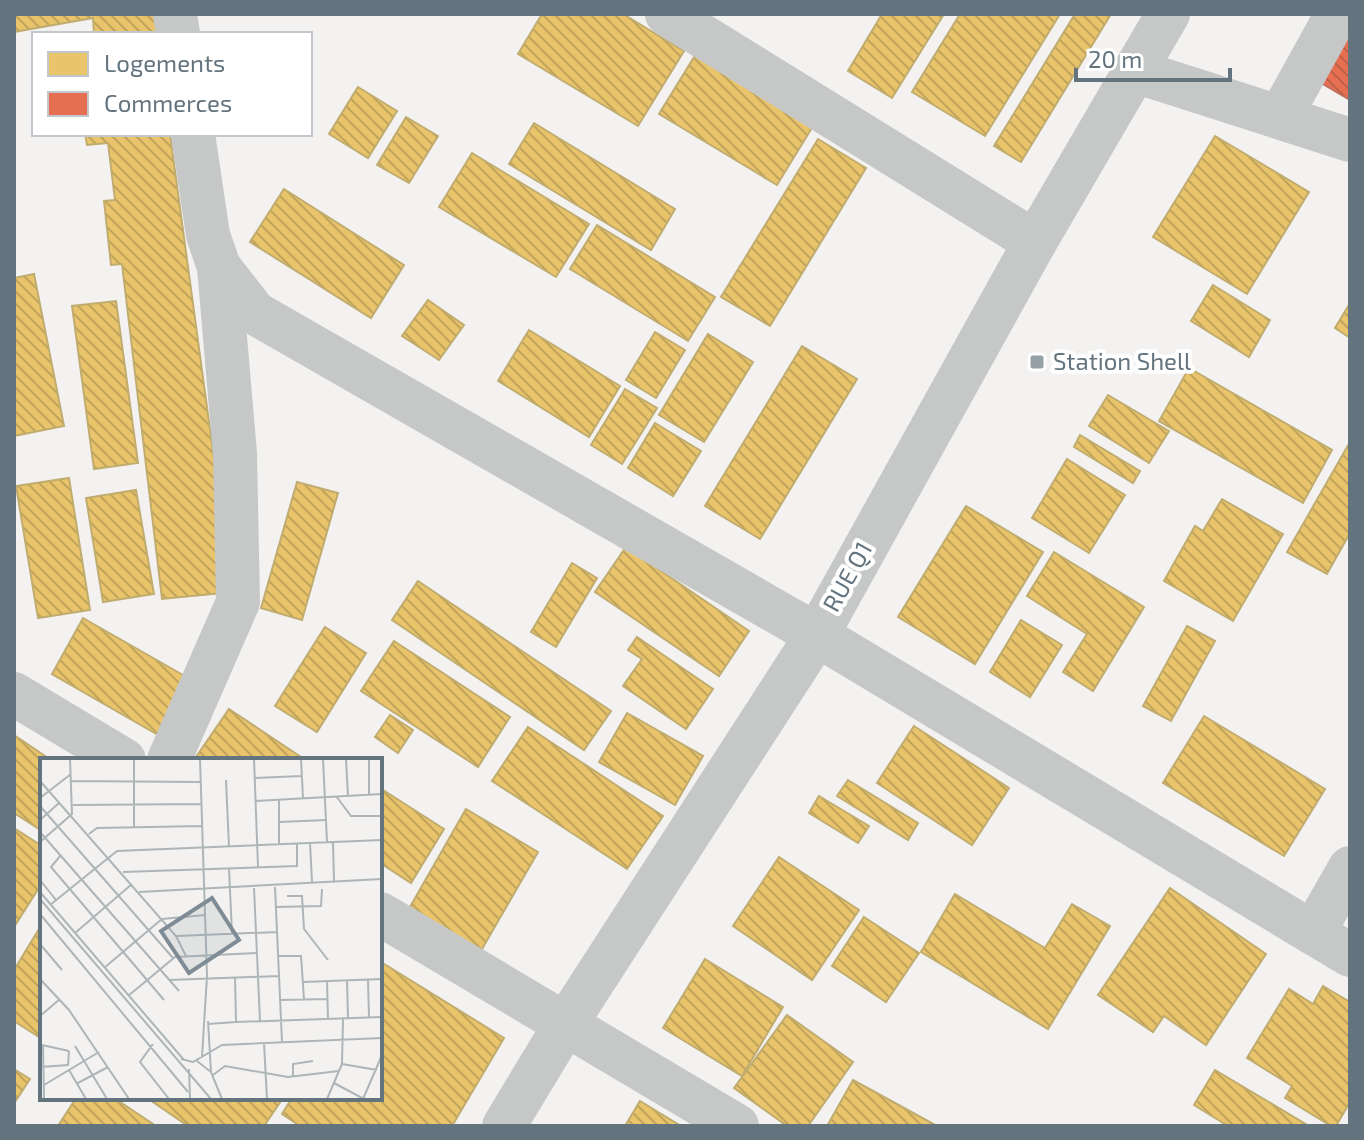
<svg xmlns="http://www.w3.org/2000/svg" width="1364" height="1140" font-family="'Exo 2',sans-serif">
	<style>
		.homes { fill: url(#homes-back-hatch); stroke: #c1ac70; stroke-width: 2 }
		.shops { fill: url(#shops-back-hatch); stroke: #c0705f; stroke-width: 2 }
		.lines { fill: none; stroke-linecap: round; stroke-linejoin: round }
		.minor { stroke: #c6c8c8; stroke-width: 44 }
		.poi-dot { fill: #96a0a7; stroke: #fff; stroke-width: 3 }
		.labels { text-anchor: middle; stroke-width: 8; stroke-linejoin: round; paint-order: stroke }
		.poi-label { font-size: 24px; fill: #64747f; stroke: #fff; text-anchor: start }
		.street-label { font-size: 24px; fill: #64747f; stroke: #fff }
		.inset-road { fill: none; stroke: #adb5b9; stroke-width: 2 }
		.view { fill: #808c95; fill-opacity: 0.15; stroke: #808c95; stroke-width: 4 }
		.inset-edge { fill: none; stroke: #64747f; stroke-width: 4 }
	</style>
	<defs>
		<pattern id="homes-back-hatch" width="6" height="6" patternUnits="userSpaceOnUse" patternTransform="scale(2)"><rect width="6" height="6" fill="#e9c46a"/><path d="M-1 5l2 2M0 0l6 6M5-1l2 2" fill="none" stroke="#c0a45c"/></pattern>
		<pattern id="shops-back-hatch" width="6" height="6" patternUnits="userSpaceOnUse" patternTransform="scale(2)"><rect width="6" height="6" fill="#e76f51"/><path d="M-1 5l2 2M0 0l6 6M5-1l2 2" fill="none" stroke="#bf6048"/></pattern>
	</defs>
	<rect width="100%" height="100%" fill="#f3f2f0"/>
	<g class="homes">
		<path d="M14,14H154L157,34H94L93,18L14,32Z"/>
		<path d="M542,14H623L684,51L638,126L518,54Z"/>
		<path d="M882,14H944L892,98L848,71Z"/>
		<path d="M960,14H1060L985,136L912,92Z"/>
		<path d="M1075,14H1111L1021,162L994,146Z"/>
		<path d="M696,54L813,126L777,185L659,114Z"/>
		<path d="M358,87L397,111L368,158L329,134Z"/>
		<path d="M406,117L438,136L409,183L377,165Z"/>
		<path d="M534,123L675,209L651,250L509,164Z"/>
		<path d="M85,134H170L232,592L162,599L122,264L111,265L104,201L115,200L108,143L87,145Z"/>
		<path d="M1215,136L1309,192L1247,294L1153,237Z"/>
		<path d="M818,139L866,168L770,326L721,297Z"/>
		<path d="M472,153L589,224L556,277L439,207Z"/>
		<path d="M284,189L404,265L371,318L250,242Z"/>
		<path d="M597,225L715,297L688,341L570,269Z"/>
		<path d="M34,274L64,426L14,436V278Z"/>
		<path d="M1213,285L1270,320L1249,357L1191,321Z"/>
		<path d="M428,300L464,325L439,360L402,336Z"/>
		<path d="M116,301L138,463L94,469L72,306Z"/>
		<path d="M1350,303V338L1335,328Z"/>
		<path d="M529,330L620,386L589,437L498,381Z"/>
		<path d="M655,332L685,350L656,398L626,380Z"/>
		<path d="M708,334L753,362L704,442L659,415Z"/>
		<path d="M802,346L857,379L760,539L705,506Z"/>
		<path d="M1189,368L1332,450L1303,503L1159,421Z"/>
		<path d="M625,389L657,408L622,464L591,445Z"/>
		<path d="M1108,395L1169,431L1149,463L1089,426Z"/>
		<path d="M655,423L701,451L673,496L628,468Z"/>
		<path d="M1080,435L1140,471L1133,483L1074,447Z"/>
		<path d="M1350,442V533L1327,574L1287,552Z"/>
		<path d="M1067,459L1125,495L1089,553L1032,518Z"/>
		<path d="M69,478L90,610L38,618L16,486Z"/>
		<path d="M297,482L338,493L302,620L261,608Z"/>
		<path d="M136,490L154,594L103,602L86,498Z"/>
		<path d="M1222,499L1283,534L1233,621L1164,581L1195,526L1203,531Z"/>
		<path d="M966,506L1043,552L975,664L898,617Z"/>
		<path d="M626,547L749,631L719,676L595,592Z"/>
		<path d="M1054,552L1144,607L1093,691L1063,672L1087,634L1027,596Z"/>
		<path d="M572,563L597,578L556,647L531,632Z"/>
		<path d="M418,581L611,711L584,750L392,620Z"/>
		<path d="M83,618L197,683L165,739L52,674Z"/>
		<path d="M1021,620L1062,645L1030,697L990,672Z"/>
		<path d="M1187,626L1215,641L1171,721L1143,706Z"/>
		<path d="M325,627L366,653L317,732L275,706Z"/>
		<path d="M637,637L713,689L686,729L623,686L642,659L628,650Z"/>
		<path d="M394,641L510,717L478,767L361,691Z"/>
		<path d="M229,709L301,757L299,760H201L196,757Z"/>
		<path d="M627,713L703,756L675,805L599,762Z"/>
		<path d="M390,715L413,730L398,753L375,737Z"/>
		<path d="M1204,716L1325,789L1284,856L1163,783Z"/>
		<path d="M914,726L1009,788L972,845L877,783Z"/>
		<path d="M528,727L663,816L627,869L492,781Z"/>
		<path d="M14,735L51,760H42V831L14,813Z"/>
		<path d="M848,780L918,823L908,840L837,796Z"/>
		<path d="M380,788L444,829L411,883L380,863Z"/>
		<path d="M819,796L869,826L858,843L809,813Z"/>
		<path d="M466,809L538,852L478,956L406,914Z"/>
		<path d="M14,828L42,846V883L14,927Z"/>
		<path d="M779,857L859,910L812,980L733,926Z"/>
		<path d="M1170,888L1266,954L1206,1045L1164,1016L1153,1032L1098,995Z"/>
		<path d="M955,894L1045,948L1072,904L1110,926L1048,1029L921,952Z"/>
		<path d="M864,917L919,953L886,1002L832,966Z"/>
		<path d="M42,924V1039L14,1021V970Z"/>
		<path d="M705,959L783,1007L742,1076L663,1028Z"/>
		<path d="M381,962L504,1038L452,1126H300L282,1114L292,1098H380Z"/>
		<path d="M1323,986L1350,1002V1102L1336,1126H1331L1285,1098L1292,1086L1247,1058L1289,989L1313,1004Z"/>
		<path d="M787,1015L853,1062L808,1126H787L734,1088Z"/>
		<path d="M14,1069L30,1079L15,1102L14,1101Z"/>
		<path d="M1215,1070L1309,1126H1228L1194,1105Z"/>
		<path d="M853,1080L937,1126H827Z"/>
		<path d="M76,1098H114L156,1126H58Z"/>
		<path d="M147,1098H283L264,1126H188Z"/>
		<path d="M640,1101L681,1126H625Z"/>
	</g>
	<path class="shops" d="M1350,14V100L1306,74Z"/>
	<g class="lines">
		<g class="minor">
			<path d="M175,14L178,34"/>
			<path d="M667,14L1035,242"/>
			<path d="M1135,71L1350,140"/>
			<path d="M1280,117L1337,14"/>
			<path d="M219,267L255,313L817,635L1350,955"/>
			<path d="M14,694L124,760"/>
			<path d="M169,760L238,602L235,454L219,267L208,235L193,134"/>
			<path d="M380,914L737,1126"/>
			<path d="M1313,933L1350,868"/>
			<path d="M504,1126L565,1025L817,635L1035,242L1168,14"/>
		</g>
	</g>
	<rect class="poi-dot" x="1029" y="354" width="16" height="16" rx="4"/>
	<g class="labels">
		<g class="poi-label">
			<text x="1053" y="370">Station Shell</text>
		</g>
		<g class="street-label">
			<text transform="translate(848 577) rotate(-61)" y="8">RUE Q1</text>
		</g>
	</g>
	<g transform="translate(40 758)">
		<rect width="342" height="342" fill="#f3f2f0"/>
		<path class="inset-road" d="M160,1L167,218L162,299M214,1L218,109M261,1L263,40M283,1L287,84M306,1L308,38M329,1V36M215,20L262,18M186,22L189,89M0,23L136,178L146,198M31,23L161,24M296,38L311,58H342M0,40L31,16M239,41V86M215,43L342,36M33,47L162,46M0,48L133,200M0,62L19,45M239,64L287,62M94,69V1M0,74L139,233M49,76L57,70L162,68M0,84L32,56L30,1M293,84L294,123M270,85L272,124M21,97L11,109L124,242M189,110L192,176M83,114L257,108V86M0,122L16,142M235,129L242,284M214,130L220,263M0,134L144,302M99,134L342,121M247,138H262L264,171L288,202M0,141L171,341M10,147L77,93L342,82M236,149L281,148L282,131M0,156L148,334M35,175L92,126M137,178L238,174M0,186L22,212M238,198H261L264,241M64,210L122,161L165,157M195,219L196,264L342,259M0,221L29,252L89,341M129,222L239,218M307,222L308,260M328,222L329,259M287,223L288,261M263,224L342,221M88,238L135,199L217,195M240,242L287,241M0,258L20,241M168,263L171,314M168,266L196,264M224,285L227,341M113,286L100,304L129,341M2,287L29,293M3,287L4,341M35,288L67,341M141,301L153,304L182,287L342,280M157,303L171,314L182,341M302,306L337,312M0,309L28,307L29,293M149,311L150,341M29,312L46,341M173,317L185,308L248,319L299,313M253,318V306L273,303M294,325L324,341M36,326L68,309M4,327L59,294M287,341L302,306L303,261M323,341L342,297"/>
		<path class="view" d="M172,140L199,182L149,215L121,173Z"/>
		<rect width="342" height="342" class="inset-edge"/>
	</g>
	<rect width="1364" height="1140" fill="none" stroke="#64747f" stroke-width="32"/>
	<rect x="32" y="32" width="280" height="104" fill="#ffffff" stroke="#c1c7cc" stroke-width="2"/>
	<rect x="48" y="52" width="40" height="24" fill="#e9c46a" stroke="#c1c7cc" stroke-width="2"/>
	<text x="104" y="72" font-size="24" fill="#64747f">Logements</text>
	<rect x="48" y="92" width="40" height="24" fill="#e76f51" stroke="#c1c7cc" stroke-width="2"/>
	<text x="104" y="112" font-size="24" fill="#64747f">Commerces</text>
	<path d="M1076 68v12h154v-12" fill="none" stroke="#64747f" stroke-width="4"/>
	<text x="1088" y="68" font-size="24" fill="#64747f" stroke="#ffffff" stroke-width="6" paint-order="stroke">20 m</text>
</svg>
